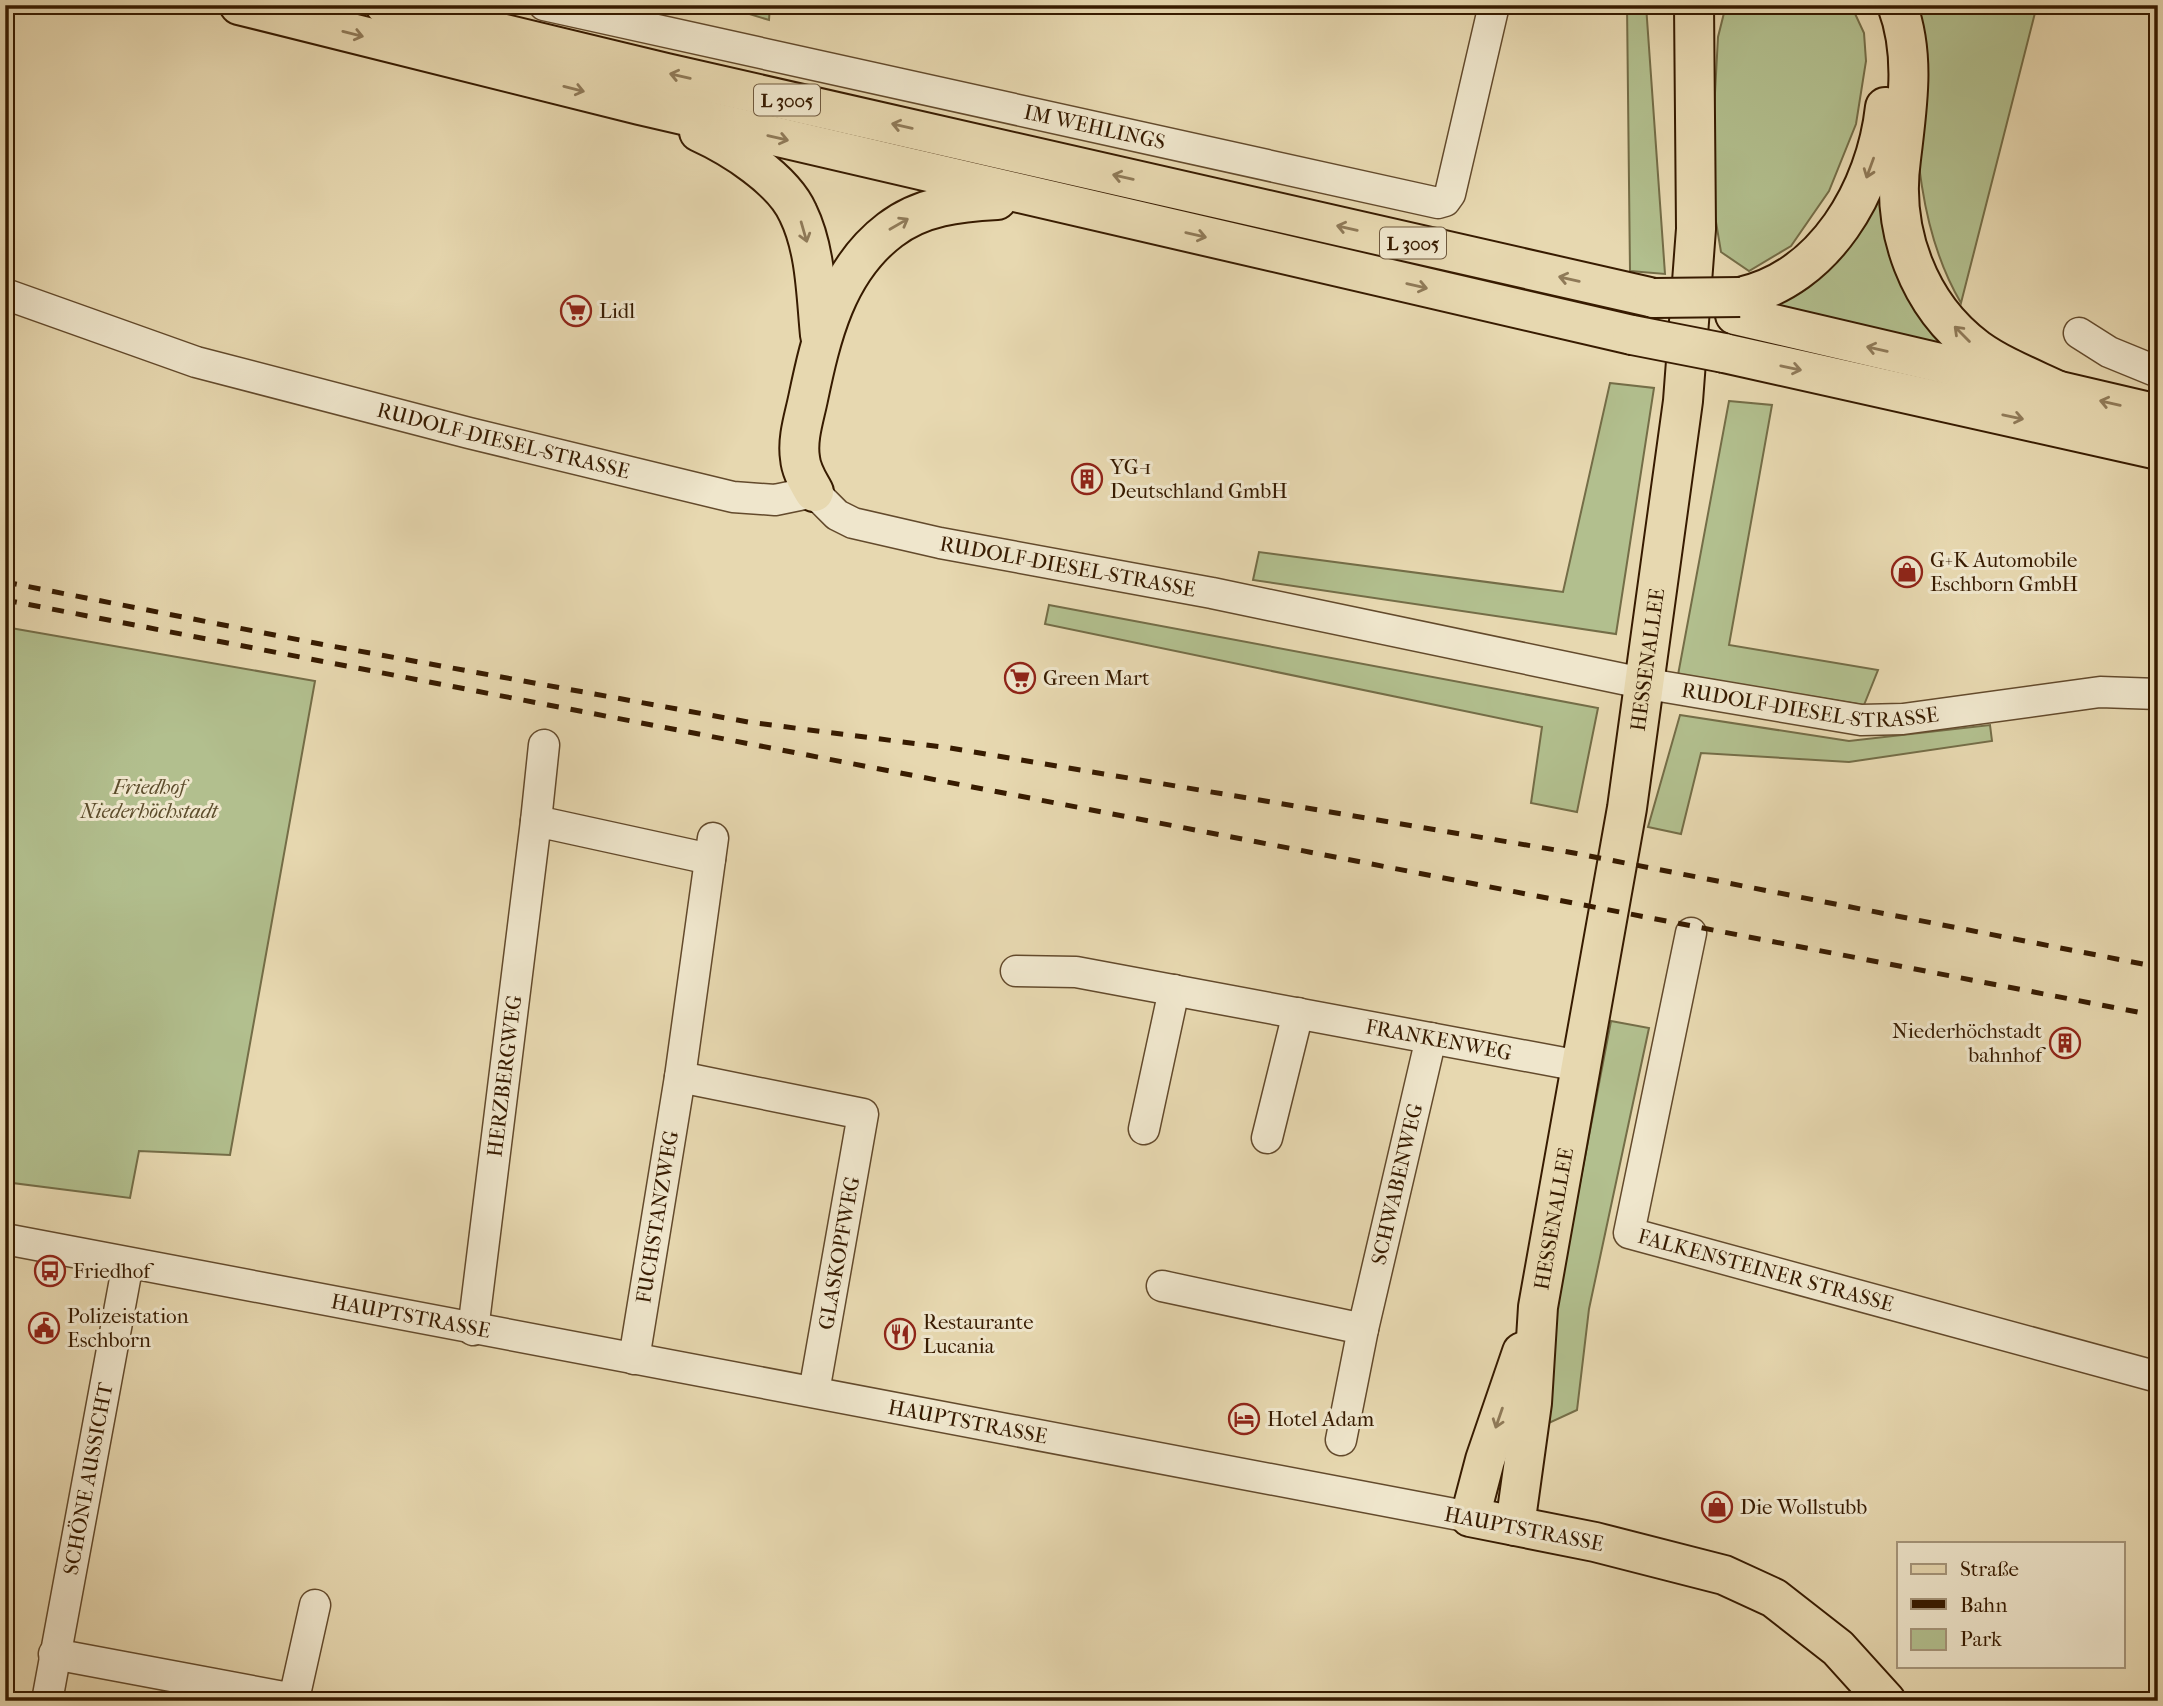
<svg xmlns="http://www.w3.org/2000/svg" width="2163" height="1706" font-family="'IM FELL French Canon',serif">
	<style>
		.green { fill: #b2bf8e; stroke: #746d47; stroke-width: 2 }
		.lines { fill: none; stroke-linecap: round; stroke-linejoin: round }
		.minor-casing { stroke: #634a2c; stroke-width: 33 }
		.major-casing { stroke: #371b00; stroke-width: 42 }
		.highway-casing { stroke: #371b00; stroke-width: 42 }
		.minor { stroke: #efe6cc; stroke-width: 30 }
		.major { stroke: #e7d8b0; stroke-width: 38 }
		.highway { stroke: #e7d8b0; stroke-width: 38 }
		.rail { stroke: #371b00; stroke-width: 5; stroke-dasharray: 12 12; stroke-linecap: butt }
		.highway-bridge-casing { stroke: #371b00; stroke-width: 42; stroke-linecap: butt }
		.highway-bridge { stroke: #e7d8b0; stroke-width: 38 }
		.oneway { stroke: #8f7a58 }
		.labels { text-anchor: middle; stroke-width: 6; stroke-linejoin: round; paint-order: stroke }
		.shield { fill: #efe6cc; stroke: #6e583d; stroke-width: 2 }
		.shield-label { font-size: 19px; font-weight: bold; fill: #371b00 }
		.street-label { font-size: 21px; fill: #371b00; stroke: #efe6cc }
		.poi-label { font-size: 21px; fill: #371b00; stroke: #efe6cc; text-anchor: start }
		.park-label { font-size: 21px; font-style: italic; fill: #5c4c2b; stroke: #efe6cc }
	</style>
	<rect width="100%" height="100%" fill="#e7d8b0"/>
	<filter id="stains"><feTurbulence type="fractalNoise" baseFrequency=".00286" numOctaves="4"/><feColorMatrix values="0 0 0 0 .2 0 0 0 0 .09 0 0 0 0 .02 0 0 0 .5 -.17"/></filter>
	<radialGradient id="worn" r=".72"><stop offset=".6" stop-color="#630" stop-opacity="0"/><stop offset="1" stop-color="#630" stop-opacity=".3"/></radialGradient>
	<g class="green">
		<path d="M720,5H770L769,20Z"/>
		<path d="M1627,5H1646L1665,274L1630,271Z"/>
		<path d="M1726,5H1851L1864,33L1866,61L1856,124L1829,191L1791,246L1749,271L1721,252L1710,186L1718,37Z"/>
		<path d="M1910,5H2037L1961,303C1909,215 1916,104 1910,5Z"/>
		<path d="M1885,173C1893,252 1891,298 1954,356L1760,309C1778,303 1795,297 1810,286C1837,267 1867,203 1885,173Z"/>
		<path d="M1610,383L1654,388L1616,634L1253,580L1259,552L1563,592Z"/>
		<path d="M1729,401L1772,405L1729,645L1878,670L1864,705L1678,675Z"/>
		<path d="M1049,605L1598,708L1577,812L1531,803L1542,727L1045,624Z"/>
		<path d="M5,627L315,681L230,1155L139,1151L130,1198L5,1182Z"/>
		<path d="M1680,715L1849,741L1990,725L1992,741L1849,762L1701,753L1681,834L1648,827Z"/>
		<path d="M1611,1021L1649,1028L1589,1309L1577,1410L1549,1423L1556,1308Z"/>
	</g>
	<g class="lines">
		<g class="minor-casing">
			<g id="minor">
				<path id="s1" d="M544,5L1438,203L1445,201L1450,194L1494,5"/>
				<path id="s2" d="M5,294L196,362L469,433L733,497L775,500L814,492L837,515L853,523L940,543L1212,593L1642,683L1861,720L1903,719L2100,692L2158,694"/>
				<path d="M2079,333L2109,352L2158,372"/>
				<path d="M536,821L544,745"/>
				<path id="s3" d="M1691,933L1629,1233L2158,1377"/>
				<path id="s4" d="M1016,971L1076,972L1580,1066"/>
				<path d="M680,1077L863,1114L814,1392"/>
				<path d="M1144,1129L1174,990"/>
				<path d="M1267,1138L1298,1013"/>
				<path id="s5" d="M5,1239L1470,1517"/>
				<path d="M1162,1286L1363,1329"/>
				<path id="s6" d="M473,1330L536,821L710,859"/>
				<path id="s7" d="M634,1359L680,1077L713,838"/>
				<path id="s8" d="M1341,1440L1363,1329L1431,1038"/>
				<path d="M54,1654L294,1699L315,1605"/>
				<path id="s9" d="M47,1701L128,1263"/>
			</g>
		</g>
		<g class="major-casing">
			<g id="major">
				<path d="M1522,1352L1485,1460L1470,1517L1595,1542L1724,1575L1774,1598L1838,1648L1886,1701"/>
				<path id="s10" d="M1515,1526L1532,1403L1538,1307L1627,808L1683,401L1696,229L1694,5"/>
			</g>
		</g>
		<g class="highway-casing">
			<g id="highway">
				<path d="M239,5L640,105L1632,335"/>
				<path d="M385,5L666,73L1654,298"/>
				<path d="M1897,5C1916,55 1907,108 1901,159C1891,230 1918,305 1977,349C2002,367 2034,379 2063,393"/>
				<path d="M699,132C732,147 783,179 798,213C816,250 816,295 820,335"/>
				<path d="M1740,297C1825,278 1876,190 1885,107"/>
				<path d="M1735,315L2158,414"/>
				<path d="M1724,353L2158,450"/>
				<path d="M814,492C808,481 801,471 800,458C797,439 804,418 808,399C821,337 836,271 890,230C921,206 959,202 997,200"/>
			</g>
		</g>
		<use href="#minor" class="minor"/>
		<use href="#major" class="major"/>
		<use href="#highway" class="highway"/>
		<g class="rail">
			<path d="M5,582L315,643L748,722L950,748L1574,853L2158,967"/>
			<path d="M5,600L2158,1016"/>
		</g>
		<g class="highway-bridge-casing">
			<g id="highway-bridge">
				<path d="M1654,298L1740,297"/>
				<path d="M1632,335L1724,353"/>
			</g>
		</g>
		<use href="#highway-bridge" class="highway-bridge"/>
	</g>
	<defs><path id="oneway-shaft" d="M-6 0H5M1.5-3L5.5 0L1.5 3" fill="none" stroke-width="1.6" stroke-linecap="round" stroke-linejoin="round" transform="scale(1.75)"/></defs>
	<g class="oneway">
		<use href="#oneway-shaft" transform="translate(353 34) rotate(14)"/>
		<use href="#oneway-shaft" transform="translate(680 76) rotate(-167)"/>
		<use href="#oneway-shaft" transform="translate(574 89) rotate(14)"/>
		<use href="#oneway-shaft" transform="translate(902 126) rotate(-167)"/>
		<use href="#oneway-shaft" transform="translate(778 138) rotate(13)"/>
		<use href="#oneway-shaft" transform="translate(1870 168) rotate(110)"/>
		<use href="#oneway-shaft" transform="translate(1123 177) rotate(-167)"/>
		<use href="#oneway-shaft" transform="translate(899 224) rotate(-30)"/>
		<use href="#oneway-shaft" transform="translate(1347 228) rotate(-167)"/>
		<use href="#oneway-shaft" transform="translate(804 232) rotate(74)"/>
		<use href="#oneway-shaft" transform="translate(1196 235) rotate(13)"/>
		<use href="#oneway-shaft" transform="translate(1569 279) rotate(-167)"/>
		<use href="#oneway-shaft" transform="translate(1417 286) rotate(13)"/>
		<use href="#oneway-shaft" transform="translate(1962 334) rotate(-135)"/>
		<use href="#oneway-shaft" transform="translate(1877 349) rotate(-167)"/>
		<use href="#oneway-shaft" transform="translate(1791 368) rotate(12)"/>
		<use href="#oneway-shaft" transform="translate(2110 403) rotate(-167)"/>
		<use href="#oneway-shaft" transform="translate(2013 417) rotate(12)"/>
		<use href="#oneway-shaft" transform="translate(1499 1418) rotate(109)"/>
	</g>
	<defs>
		<g id="supermarket-ring" transform="scale(1.575)"><circle r="9.5" fill="#efe6cc" stroke="#8f2418" stroke-width="1.5"/><path d="M-6-5.5h2.5l.6 2H6L4.5 2H-2.5L-4.4-4H-6ZM-1.5 3.2a1.3 1.3 0 1 0 .1 0ZM3 3.2a1.3 1.3 0 1 0 .1 0Z" fill="#8f2418"/></g>
		<g id="building-ring" transform="scale(1.575)"><circle r="9.5" fill="#efe6cc" stroke="#8f2418" stroke-width="1.5"/><path d="M-4-6H4V6H1V3H-1V6H-4ZM-2.5-4.3h1.7v1.8h-1.7ZM.8-4.3h1.7v1.8H.8ZM-2.5-1h1.7V.8h-1.7ZM.8-1h1.7V.8H.8Z" fill="#8f2418"/></g>
		<g id="shop-ring" transform="scale(1.575)"><circle r="9.5" fill="#efe6cc" stroke="#8f2418" stroke-width="1.5"/><path d="M-5-2.5h2.3a2.7 3.5 0 0 1 5.4 0H5L5.5 6h-11ZM-1.5-2.5h3a1.5 2.3 0 0 0-3 0Z" fill="#8f2418"/></g>
		<g id="bus-ring" transform="scale(1.575)"><circle r="9.5" fill="#efe6cc" stroke="#8f2418" stroke-width="1.5"/><path d="M-5-6H5V4H4V6H2V4H-2V6H-4V4H-5ZM-3.5-4V0h7V-4ZM-3.5 1.2v1.5H-2V1.2ZM2 1.2v1.5H3.5V1.2Z" fill="#8f2418"/></g>
		<g id="civic-ring" transform="scale(1.575)"><circle r="9.5" fill="#efe6cc" stroke="#8f2418" stroke-width="1.5"/><path d="M-.6-6.5H3V-4.5H.6V-3L4-1V1h2V6H-6V1h2V-1L-.6-3ZM-1.2 2.5V6h2.4V2.5Z" fill="#8f2418"/></g>
		<g id="restaurant-ring" transform="scale(1.575)"><circle r="9.5" fill="#efe6cc" stroke="#8f2418" stroke-width="1.5"/><path d="M-5-6h1v4h1v-4h1v4h1v-4h1v5L-1.5 .5V6h-2V.5L-5-1ZM5-6V6H3V1.5H1.5Q1.5-4 5-6Z" fill="#8f2418"/></g>
		<g id="hotel-ring" transform="scale(1.575)"><circle r="9.5" fill="#efe6cc" stroke="#8f2418" stroke-width="1.5"/><path d="M-6-4.5h1.5V1H6V5H4.5V3h-9V5H-6ZM-4 0a1.8 1.8 0 1 1 3.6 0ZM.5 0V-2.5h3Q6-2.5 6 0Z" fill="#8f2418"/></g>
	</defs>
	<g fill-rule="evenodd">
		<use href="#supermarket-ring" x="576" y="311"/>
		<use href="#building-ring" x="1087" y="479"/>
		<use href="#shop-ring" x="1907" y="572"/>
		<use href="#supermarket-ring" x="1020" y="678"/>
		<use href="#building-ring" x="2065" y="1043"/>
		<use href="#bus-ring" x="50" y="1271"/>
		<use href="#civic-ring" x="44" y="1328"/>
		<use href="#restaurant-ring" x="900" y="1334"/>
		<use href="#hotel-ring" x="1244" y="1419"/>
		<use href="#shop-ring" x="1717" y="1507"/>
	</g>
	<g class="labels">
		<g class="shield">
			<rect x="754" y="84.5" width="66" height="31" rx="5"/>
			<rect x="1380" y="227.5" width="66" height="31" rx="5"/>
		</g>
		<g class="shield-label">
			<text x="787" y="107">L 3005</text>
			<text x="1413" y="250">L 3005</text>
		</g>
		<g class="street-label">
			<text dy="7" stroke="none"><textPath href="#s1" startOffset="564">IM WEHLINGS</textPath></text>
			<text dy="7" stroke="none"><textPath href="#s2" startOffset="520">RUDOLF-DIESEL-STRASSE</textPath></text>
			<text dy="7" stroke="none"><textPath href="#s2" startOffset="1108">RUDOLF-DIESEL-STRASSE</textPath></text>
			<text dy="7" stroke="none"><textPath href="#s10" startOffset="877">HESSENALLEE</textPath></text>
			<text dy="7" stroke="none"><textPath href="#s2" startOffset="1864">RUDOLF-DIESEL-STRASSE</textPath></text>
			<text dy="7" stroke="none"><textPath href="#s4" startOffset="429">FRANKENWEG</textPath></text>
			<text dy="7" stroke="none"><textPath href="#s6" startOffset="256">HERZBERGWEG</textPath></text>
			<text dy="7" stroke="none"><textPath href="#s8" startOffset="262">SCHWABENWEG</textPath></text>
			<text dy="7" stroke="none"><textPath href="#s7" startOffset="144">FUCHSTANZWEG</textPath></text>
			<text dy="7" stroke="none"><textPath href="#s10" startOffset="310">HESSENALLEE</textPath></text>
			<text transform="translate(839 1253) rotate(-80)" y="7">GLASKOPFWEG</text>
			<text dy="7" stroke="none"><textPath href="#s3" startOffset="448">FALKENSTEINER STRASSE</textPath></text>
			<text dy="7" stroke="none"><textPath href="#s5" startOffset="413">HAUPTSTRASSE</textPath></text>
			<text dy="7" stroke="none"><textPath href="#s5" startOffset="980">HAUPTSTRASSE</textPath></text>
			<text dy="7" stroke="none"><textPath href="#s9" startOffset="226">SCHÖNE AUSSICHT</textPath></text>
			<text transform="translate(1524 1529) rotate(11)" y="7">HAUPTSTRASSE</text>
		</g>
		<g class="poi-label">
			<text x="599" y="318">Lidl</text>
			<text x="1110" y="474">YG-1<tspan x="1110" dy="24">Deutschland GmbH</tspan></text>
			<text x="1930" y="567">G+K Automobile<tspan x="1930" dy="24">Eschborn GmbH</tspan></text>
			<text x="1043" y="685">Green Mart</text>
			<text x="2042" y="1038" text-anchor="end">Niederhöchstadt<tspan x="2042" dy="24">bahnhof</tspan></text>
			<text x="73" y="1278">Friedhof</text>
			<text x="67" y="1323">Polizeistation<tspan x="67" dy="24">Eschborn</tspan></text>
			<text x="923" y="1329">Restaurante<tspan x="923" dy="24">Lucania</tspan></text>
			<text x="1267" y="1426">Hotel Adam</text>
			<text x="1740" y="1514">Die Wollstubb</text>
		</g>
		<g class="park-label">
			<text x="149" y="794">Friedhof<tspan x="149" dy="24">Niederhöchstadt</tspan></text>
		</g>
	</g>
	<rect width="2163" height="1706" fill="none" stroke="#e7d8b0" stroke-width="28"/>
	<rect x="7" y="7" width="2149" height="1692" fill="none" stroke="#371b00" stroke-width="3.5"/>
	<rect x="14" y="14" width="2135" height="1678" fill="none" stroke="#371b00" stroke-width="2"/>
	<rect x="1897" y="1542" width="228" height="126" fill="#efe6cc" stroke="#a5957a" stroke-width="2"/>
	<rect x="1911" y="1564" width="35" height="10" fill="#e7d8b0" stroke="#a5957a" stroke-width="2"/>
	<text x="1960" y="1576" font-size="21" fill="#371b00">Straße</text>
	<rect x="1911" y="1599" width="35" height="10" fill="#371b00" stroke="#a5957a" stroke-width="2"/>
	<text x="1960" y="1612" font-size="21" fill="#371b00">Bahn</text>
	<rect x="1911" y="1629" width="35" height="21" fill="#b2bf8e" stroke="#a5957a" stroke-width="2"/>
	<text x="1960" y="1646" font-size="21" fill="#371b00">Park</text>
	<rect width="100%" height="100%" filter="url(#stains)"/>
	<rect width="100%" height="100%" fill="url(#worn)"/>
</svg>
